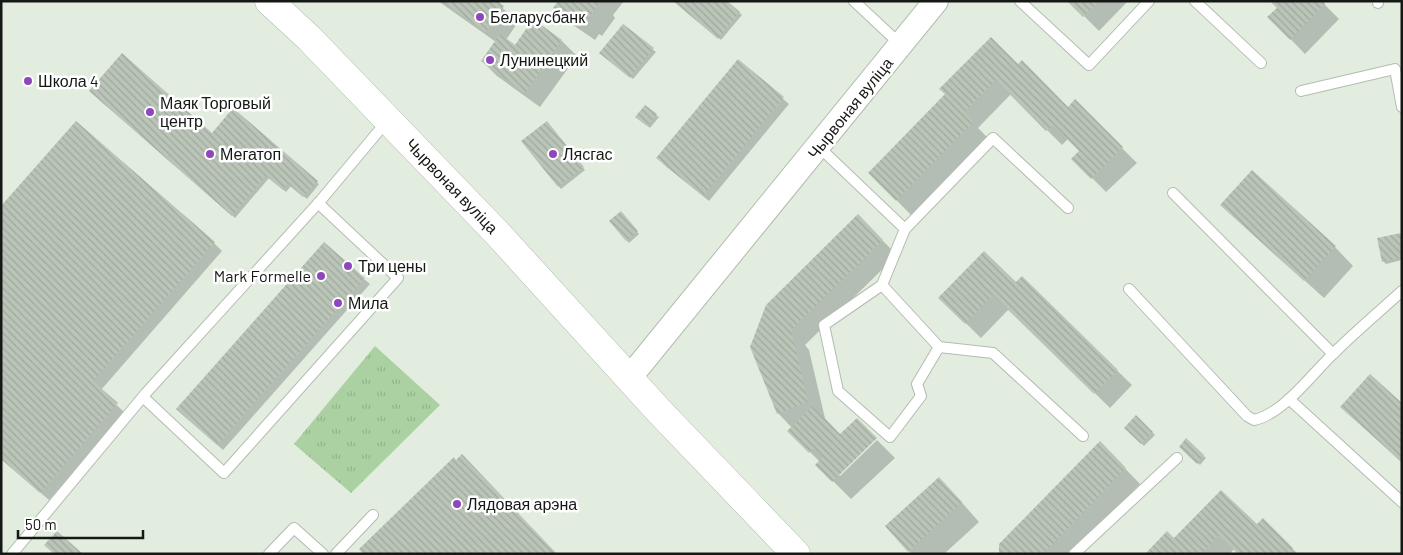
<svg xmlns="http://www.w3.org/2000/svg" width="1403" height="555" font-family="Barlow,sans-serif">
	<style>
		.park { fill: url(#park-tufts) }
		.shadow { fill: #0003 }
		.building { fill: url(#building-back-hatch) }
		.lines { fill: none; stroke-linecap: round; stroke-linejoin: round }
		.service-casing { stroke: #b2bdb0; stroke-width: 12 }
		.tertiary-casing { stroke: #b2bdb0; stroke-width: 26 }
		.primary-casing { stroke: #b2bdb0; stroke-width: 29 }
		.service { stroke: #fff; stroke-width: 10 }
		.tertiary { stroke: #fff; stroke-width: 24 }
		.primary { stroke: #fff; stroke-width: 28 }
		.poi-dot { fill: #8e47ba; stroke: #fff; stroke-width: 2 }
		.labels { text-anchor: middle; stroke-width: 5; stroke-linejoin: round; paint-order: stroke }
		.poi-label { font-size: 16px; fill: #151814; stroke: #fff; text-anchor: start }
		.street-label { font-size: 16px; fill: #151814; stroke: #fff }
	</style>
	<defs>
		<pattern id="park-tufts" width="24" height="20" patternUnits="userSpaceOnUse" patternTransform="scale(1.25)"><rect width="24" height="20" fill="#abd1a3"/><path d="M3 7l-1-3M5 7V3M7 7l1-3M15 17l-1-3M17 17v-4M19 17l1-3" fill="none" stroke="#92b38b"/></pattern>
		<pattern id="building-back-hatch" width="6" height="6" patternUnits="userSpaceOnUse" patternTransform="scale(1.25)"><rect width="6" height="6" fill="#bac5b8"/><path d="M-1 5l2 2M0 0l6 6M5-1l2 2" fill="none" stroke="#9fa89d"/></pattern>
	</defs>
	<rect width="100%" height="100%" fill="#e2ede0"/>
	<path class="park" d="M375,346L440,405L351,493L294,444Z"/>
	<g class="shadow">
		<path d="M438,1H495L518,22L506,40L515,46L534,21L562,41L577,56L540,107L497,76L482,61L496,42Z"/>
		<path d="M564,1H624L613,15L615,18L602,36L599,34L595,40L570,23L555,8Z"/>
		<path d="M674,1H725L742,15L721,40Z"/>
		<path d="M1069,1H1128L1099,31Z"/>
		<path d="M1321,1L1339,19L1305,54L1269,17L1278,8Z"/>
		<path d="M623,25L656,52L633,79L603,55Z"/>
		<path d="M738,61L789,104L709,201L663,164Z"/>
		<path d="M1018,66L1068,108L1075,101L1137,163L1106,192L1073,159L1081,151L1068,139L1062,145L1011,94L978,128L987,137L911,215L870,173L947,95Z"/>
		<path d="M99,99L212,135L233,110L319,184L307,199L291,186L286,192L269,178L235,218Z"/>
		<path d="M656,115L659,117L650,128L639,119Z"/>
		<path d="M549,125L585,170L561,189L523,141Z"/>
		<path d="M623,215L639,234L629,243L611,221Z"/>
		<path d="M858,216L897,255L805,345L809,350L838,474L840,476L877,440L895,458L851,499L817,465L820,462L789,431L792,428L778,413L751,347Z"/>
		<path d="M1241,223L1335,247L1353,266L1324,298Z"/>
		<path d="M1401,234L1402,260L1386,264L1383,261Z"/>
		<path d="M214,243L222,251L101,390L125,413L49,500L1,459Z"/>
		<path d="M1022,278L1132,385L1110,408L1009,309L981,338L940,298L1016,284Z"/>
		<path d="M364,279L370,284L223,450L183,415Z"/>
		<path d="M1402,404V463L1342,407Z"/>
		<path d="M1136,417L1155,435L1144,446L1126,428Z"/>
		<path d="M1186,440L1206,458L1200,465L1180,447Z"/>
		<path d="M1115,458L1140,484L1072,554H1001Z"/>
		<path d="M957,497L979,522L944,554H912L886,527Z"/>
		<path d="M1263,520L1298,554H1239L1234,549L1230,554H1146L1174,540L1257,526Z"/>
	</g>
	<g class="building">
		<path d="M442,1H497L504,6L486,32Z"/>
		<path d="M558,1L562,2L601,1L586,22L584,20L579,26L553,8Z"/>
		<path d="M673,1H727L740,12L718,39Z"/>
		<path d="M1067,1H1099L1083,17Z"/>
		<path d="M1270,1H1323L1325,4L1290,40L1267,17L1277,8Z"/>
		<path d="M533,19L562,40L525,93L481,61L500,34L515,45Z"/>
		<path d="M623,24L654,48L630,78L599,53Z"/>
		<path d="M991,37L1018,64L1022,60L1068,107L1075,99L1123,147L1091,179L1071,159L1079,151L1053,125L1046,131L996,80L964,112L973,122L896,201L868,173L945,94L939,89Z"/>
		<path d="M122,53L212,133L233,108L318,181L303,197L288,184L283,190L266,176L232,216L89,91Z"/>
		<path d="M738,59L784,97L703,196L656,158Z"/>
		<path d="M645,105L657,114L647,126L635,117Z"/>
		<path d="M76,121L215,242L93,381L118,403L40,493L1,459V206Z"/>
		<path d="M547,121L584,167L558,187L521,141Z"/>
		<path d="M1252,170L1336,246L1304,281L1220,205Z"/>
		<path d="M621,211L638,231L626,241L609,221Z"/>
		<path d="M858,214L883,240L791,330L808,402L777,414L750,347L766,305Z"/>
		<path d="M1401,233L1402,257L1382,262L1377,238Z"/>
		<path d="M324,242L365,278L217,445L176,409Z"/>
		<path d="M984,251L1016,282L1022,276L1118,370L1094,394L993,295L965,324L938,298Z"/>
		<path d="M1370,374L1402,403V462L1340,407Z"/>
		<path d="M813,406L840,434L857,418L877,438L832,482L815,465L823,457L814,448L809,453L787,431Z"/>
		<path d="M1136,415L1153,432L1141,444L1124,428Z"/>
		<path d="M1186,438L1204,455L1197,464L1179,447Z"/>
		<path d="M1100,441L1126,468L1043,554H999V544Z"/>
		<path d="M462,454L557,554H363L359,549L454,457L456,460Z"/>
		<path d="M939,477L962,502L908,552L885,526Z"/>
		<path d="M1221,490L1257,524L1263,518L1293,548L1288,554H1238L1219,535L1201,554H1145L1167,531L1174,538Z"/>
		<path d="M57,531L83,554H54L44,545Z"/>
	</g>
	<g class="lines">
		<g class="service-casing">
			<g id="service">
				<path d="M854,1L901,45"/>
				<path d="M1020,1L1089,65L1149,1"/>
				<path d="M1195,1L1261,63"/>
				<path d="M1378,1V3"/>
				<path d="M1301,91L1395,69L1402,107"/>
				<path d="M819,147L905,229L993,138L1068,208"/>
				<path d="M1173,193L1333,354"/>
				<path d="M905,229L882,285L824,325L838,391L890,437L921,396L917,384L939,347"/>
				<path d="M882,285L939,347L993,353L1083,436"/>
				<path d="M1129,289L1247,416L1254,420C1283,414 1312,374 1333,354C1355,332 1379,312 1402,291"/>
				<path d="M143,397L224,473L398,278L318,203"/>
				<path d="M1289,399L1402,502"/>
				<path d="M12,554L146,393L321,200L387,121"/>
				<path d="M269,554L294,528L323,554"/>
				<path d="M336,554L373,515"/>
				<path d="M1074,554L1177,458"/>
			</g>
		</g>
		<g class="tertiary-casing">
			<path id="tertiary" d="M630,377L936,1"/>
		</g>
		<g class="primary-casing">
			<path id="primary" d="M269,1L309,38L497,233L659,411L796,554"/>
		</g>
		<use href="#service" class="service"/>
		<use href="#tertiary" class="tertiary"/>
		<use href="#primary" class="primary"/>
	</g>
	<g class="poi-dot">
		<circle cx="480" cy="17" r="5"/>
		<circle cx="490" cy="60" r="5"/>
		<circle cx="28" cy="81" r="5"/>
		<circle cx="150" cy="112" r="5"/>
		<circle cx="210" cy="154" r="5"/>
		<circle cx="553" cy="154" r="5"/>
		<circle cx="348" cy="266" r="5"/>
		<circle cx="321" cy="276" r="5"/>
		<circle cx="338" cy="303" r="5"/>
		<circle cx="457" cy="504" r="5"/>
	</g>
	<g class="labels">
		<g class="poi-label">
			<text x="490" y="23">Беларусбанк</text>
			<text x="500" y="66">Лунинецкий</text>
			<text x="38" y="87">Школа 4</text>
			<text x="160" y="109">Маяк Торговый<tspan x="160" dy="18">центр</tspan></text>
			<text x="220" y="160">Мегатоп</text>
			<text x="563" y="160">Лясгас</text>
			<text x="358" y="272">Три цены</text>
			<text x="311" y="282" text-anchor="end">Mark Formelle</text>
			<text x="348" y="309">Мила</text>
			<text x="467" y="510">Лядовая арэна</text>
		</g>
		<g class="street-label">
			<text transform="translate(850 108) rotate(-51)" y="6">Чырвоная вуліца</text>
			<text transform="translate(452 186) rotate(46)" y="6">Чырвоная вуліца</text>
		</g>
	</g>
	<rect width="1403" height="555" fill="none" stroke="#151814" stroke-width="5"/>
	<path d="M18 530v8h125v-8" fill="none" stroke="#151814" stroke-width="2.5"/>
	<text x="25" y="530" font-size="15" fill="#151814" stroke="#ffffff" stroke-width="4" paint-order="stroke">50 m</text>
</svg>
